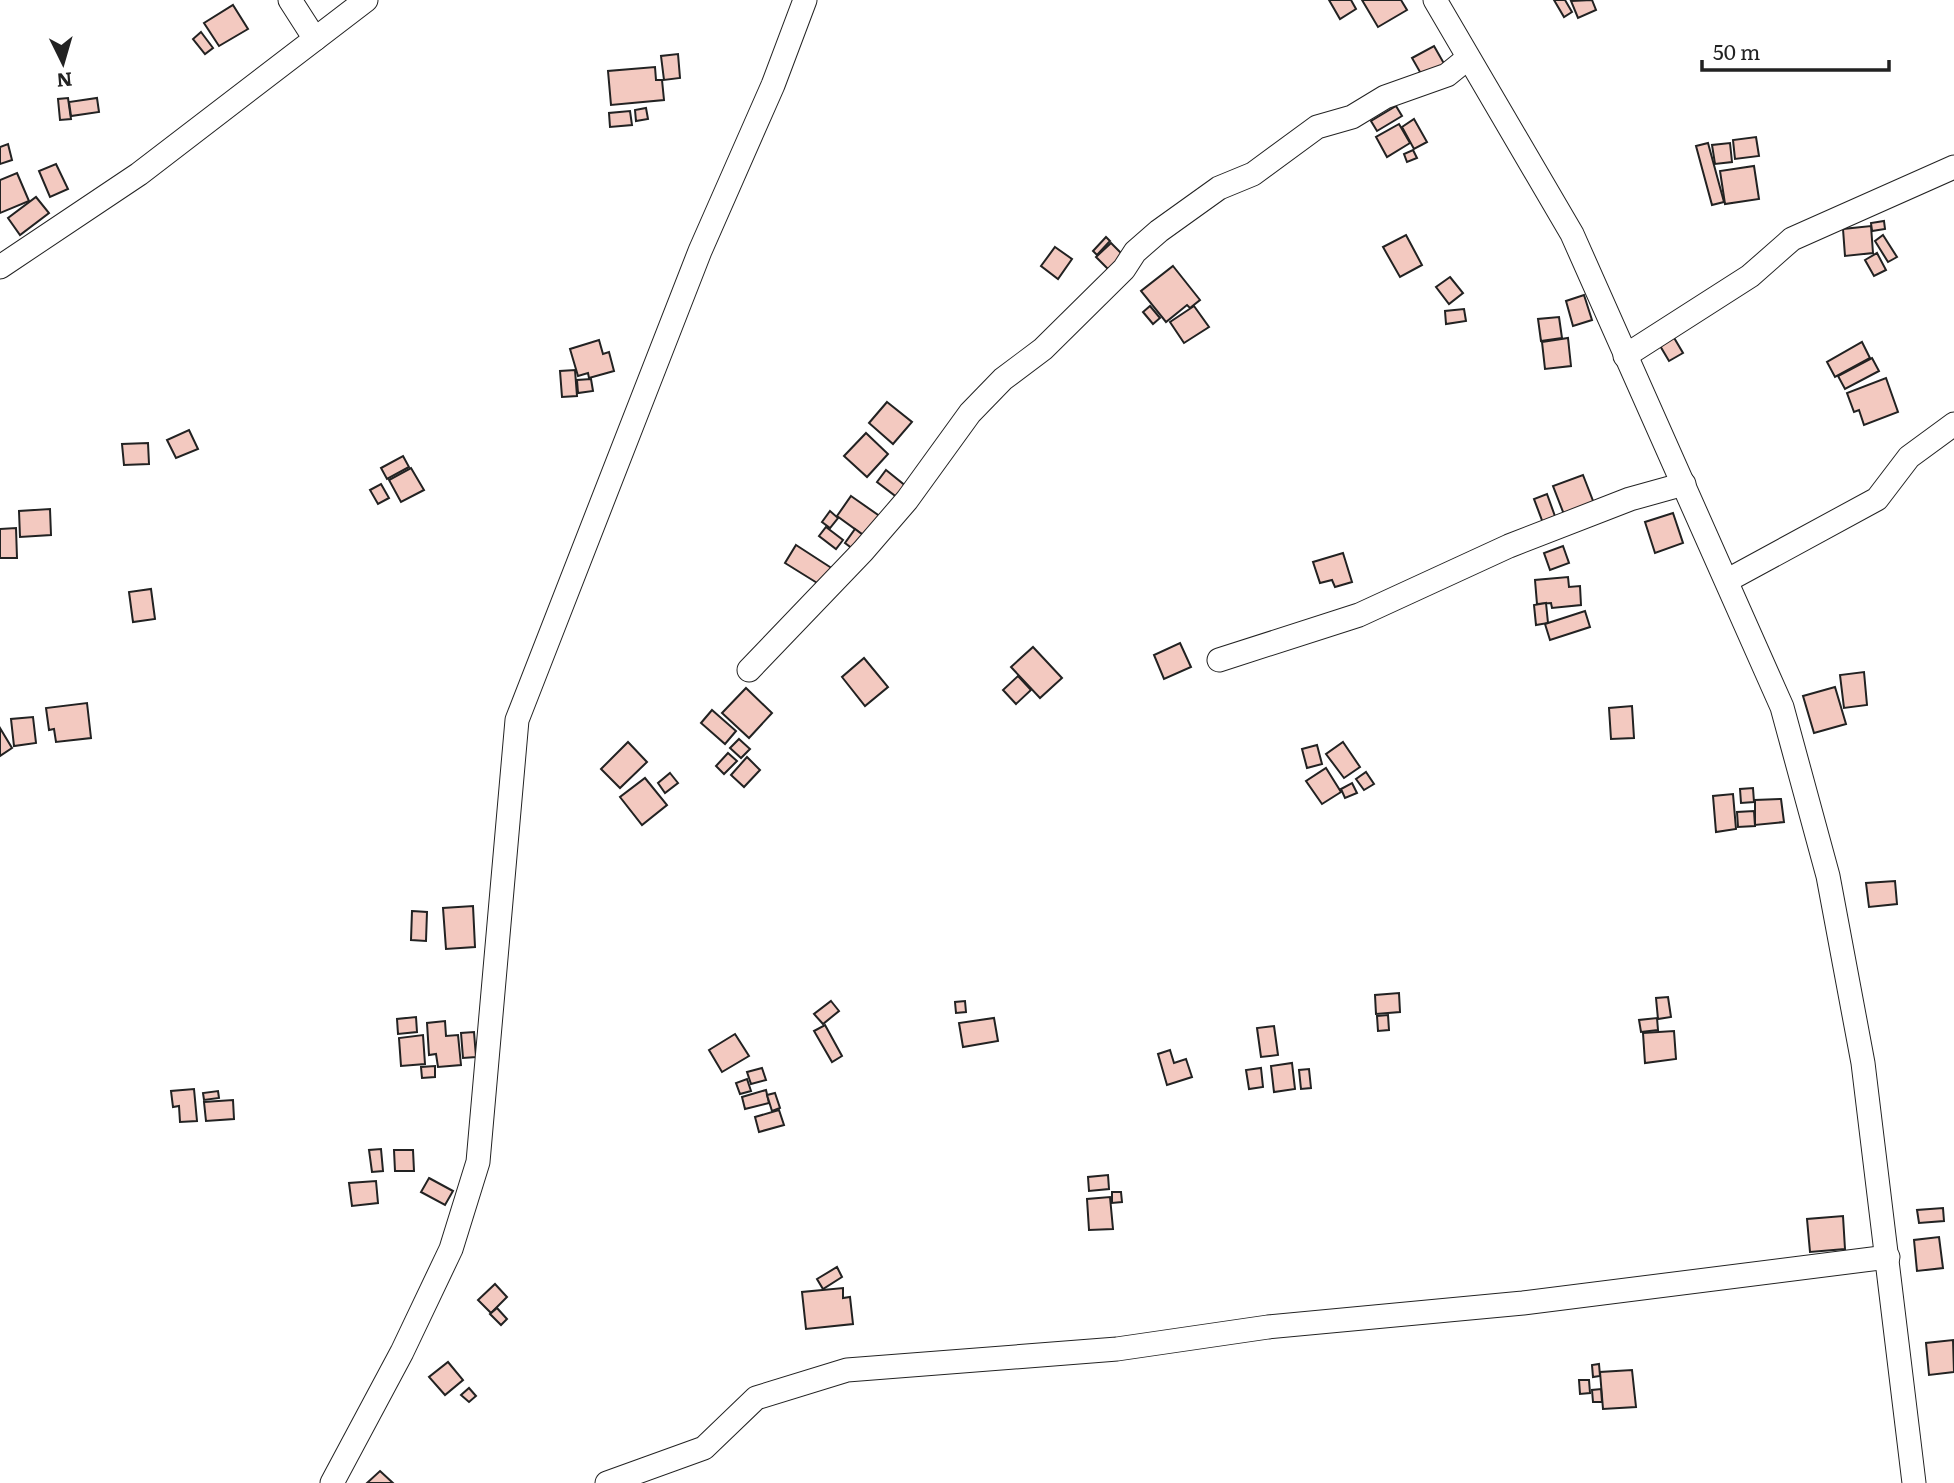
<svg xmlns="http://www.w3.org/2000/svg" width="1954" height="1483" font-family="Literata,serif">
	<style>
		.building { fill: #f3c9c0; stroke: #222; stroke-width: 2 }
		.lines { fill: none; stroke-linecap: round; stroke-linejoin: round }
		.street-casing { stroke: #222; stroke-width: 25 }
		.street { stroke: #fff; stroke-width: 23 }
	</style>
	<rect width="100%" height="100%" fill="#fff"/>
	<g class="building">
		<path d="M1329,0H1351L1356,9L1340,19Z"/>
		<path d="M1362,0H1401L1407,10L1378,27Z"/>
		<path d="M1554,0H1565L1572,12L1564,17Z"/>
		<path d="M1592,0L1596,10L1578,18L1571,1Z"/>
		<path d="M233,5L248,29L219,46L204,23Z"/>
		<path d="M201,32L213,48L205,54L193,39Z"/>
		<path d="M1434,46L1446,67L1424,79L1412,58Z"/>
		<path d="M678,54L680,78L664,80L661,56Z"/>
		<path d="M655,67L656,80H662L664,100L611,105L608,71Z"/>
		<path d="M68,98L71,119L60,120L58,99Z"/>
		<path d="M97,98L99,112L71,116L69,102Z"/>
		<path d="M1396,106L1402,116L1377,131L1371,121Z"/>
		<path d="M646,108L648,119L636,121L635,110Z"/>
		<path d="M630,111L632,125L610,127L609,113Z"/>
		<path d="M1414,119L1427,142L1414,149L1402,127Z"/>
		<path d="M1399,124L1410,143L1387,157L1376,137Z"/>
		<path d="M1756,137L1759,156L1735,159L1733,140Z"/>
		<path d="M1708,143L1724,202L1712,205L1696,146Z"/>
		<path d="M1730,143L1732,162L1715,164L1712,145Z"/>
		<path d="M8,144L12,160L0,164V147Z"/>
		<path d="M1413,150L1417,158L1407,162L1404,154Z"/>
		<path d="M56,164L68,189L50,197L39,171Z"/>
		<path d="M1754,166L1759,199L1725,204L1720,171Z"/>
		<path d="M17,173L29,201L0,213V180Z"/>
		<path d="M36,197L49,213L20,235L8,218Z"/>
		<path d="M1884,221L1885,229L1872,231L1871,223Z"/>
		<path d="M1871,226L1873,253L1845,256L1843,229Z"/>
		<path d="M1406,235L1422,265L1400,277L1383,247Z"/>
		<path d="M1883,235L1897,257L1888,262L1875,241Z"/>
		<path d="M1106,237L1110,241L1097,255L1093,251Z"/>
		<path d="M1111,243L1128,260L1113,274L1096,257Z"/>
		<path d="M1055,247L1072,259L1058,279L1041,266Z"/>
		<path d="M1877,253L1886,270L1874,276L1865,260Z"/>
		<path d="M1173,266L1200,300L1190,308L1187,305L1166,322L1141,291Z"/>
		<path d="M1450,277L1463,293L1449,304L1436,287Z"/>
		<path d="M1584,295L1592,320L1573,326L1566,301Z"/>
		<path d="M1150,306L1160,318L1153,324L1143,312Z"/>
		<path d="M1194,306L1209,327L1184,343L1170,322Z"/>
		<path d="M1464,309L1466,321L1446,324L1445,311Z"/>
		<path d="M1559,317L1562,338L1541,341L1538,319Z"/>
		<path d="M1673,336L1683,353L1669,361L1659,344Z"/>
		<path d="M1568,338L1571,366L1545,369L1542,342Z"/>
		<path d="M599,340L603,354L609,352L614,371L589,378L588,373L578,376L570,349Z"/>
		<path d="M1862,342L1870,358L1835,377L1827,362Z"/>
		<path d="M1872,358L1879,371L1845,389L1838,376Z"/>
		<path d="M575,370L577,396L562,397L560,371Z"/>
		<path d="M1886,378L1898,412L1864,425L1859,410L1854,412L1847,393Z"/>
		<path d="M591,379L593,391L578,393L577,380Z"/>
		<path d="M887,402L912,422L893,444L869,423Z"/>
		<path d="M189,430L198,449L176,458L167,440Z"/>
		<path d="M866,433L888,454L867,477L844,456Z"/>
		<path d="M148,443L149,464L124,465L122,444Z"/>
		<path d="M403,456L409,467L387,479L381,468Z"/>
		<path d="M411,468L424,490L401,502L389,480Z"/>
		<path d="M886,470L907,487L898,498L877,482Z"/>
		<path d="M1583,475L1595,506L1565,517L1553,486Z"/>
		<path d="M381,484L389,498L378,504L370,490Z"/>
		<path d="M1547,494L1556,519L1543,523L1534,499Z"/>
		<path d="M851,496L881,517L866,537L837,516Z"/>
		<path d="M50,509L51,535L20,537L19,511Z"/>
		<path d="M830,511L838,518L830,528L822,522Z"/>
		<path d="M1673,513L1683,543L1655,553L1645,522Z"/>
		<path d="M826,527L843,540L836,549L819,536Z"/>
		<path d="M16,528L17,558H0V529Z"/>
		<path d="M855,529L867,538L857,552L845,543Z"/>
		<path d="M796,545L833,569L822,586L785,563Z"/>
		<path d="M1563,546L1569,563L1550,570L1544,553Z"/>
		<path d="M1343,553L1352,582L1335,587L1332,580L1320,583L1313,562Z"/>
		<path d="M1568,577L1569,587L1580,586L1581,605L1552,608L1551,603L1537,604L1535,580Z"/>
		<path d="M151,589L155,619L133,622L129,592Z"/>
		<path d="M1546,603L1548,623L1536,625L1534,605Z"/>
		<path d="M1585,611L1590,627L1550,640L1545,624Z"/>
		<path d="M1180,643L1191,667L1164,679L1154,655Z"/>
		<path d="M1033,647L1062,678L1040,698L1011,667Z"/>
		<path d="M864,658L888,687L865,706L842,677Z"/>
		<path d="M1864,672L1867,705L1844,708L1840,675Z"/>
		<path d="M1018,676L1031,690L1016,704L1003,690Z"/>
		<path d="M1835,687L1846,724L1814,733L1803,696Z"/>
		<path d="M746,688L772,713L749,738L722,713Z"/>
		<path d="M87,703L91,738L56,742L54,729L49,730L46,708Z"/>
		<path d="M1632,706L1634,738L1611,739L1609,708Z"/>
		<path d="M712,710L736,731L725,744L701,723Z"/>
		<path d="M33,717L36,743L14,746L11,719Z"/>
		<path d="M0,728L12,748L0,756Z"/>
		<path d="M739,739L750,749L741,758L730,748Z"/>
		<path d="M628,742L647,762L620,788L601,769Z"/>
		<path d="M1343,742L1360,767L1344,778L1326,754Z"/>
		<path d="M1317,745L1322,764L1307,768L1302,749Z"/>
		<path d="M728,753L737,761L724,774L716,766Z"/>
		<path d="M747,757L760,770L744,787L731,775Z"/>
		<path d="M1326,768L1341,792L1322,804L1306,781Z"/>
		<path d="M1366,772L1374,784L1364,790L1356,779Z"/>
		<path d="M670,773L678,783L665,793L658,783Z"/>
		<path d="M645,778L667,805L642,825L620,797Z"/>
		<path d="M1352,783L1357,793L1345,798L1341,789Z"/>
		<path d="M1753,788L1754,802L1741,803L1740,789Z"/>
		<path d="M1733,794L1736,829L1716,832L1713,796Z"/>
		<path d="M1781,799L1784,822L1755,825V800Z"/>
		<path d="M1754,811L1755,826L1738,827L1737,812Z"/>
		<path d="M1895,881L1897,904L1869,907L1866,883Z"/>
		<path d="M473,906L475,947L446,949L443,908Z"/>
		<path d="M412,911L427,912L426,941L411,940Z"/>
		<path d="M1399,993L1400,1012L1376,1014L1375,995Z"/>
		<path d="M1668,997L1671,1017L1658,1019L1656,998Z"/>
		<path d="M831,1001L839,1011L823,1024L814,1014Z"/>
		<path d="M965,1001L966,1012L956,1013L955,1002Z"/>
		<path d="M1388,1015L1389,1030L1378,1031L1377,1016Z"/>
		<path d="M416,1017L417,1032L398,1034L397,1019Z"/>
		<path d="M994,1018L998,1041L963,1047L959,1023Z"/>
		<path d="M1657,1018L1658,1030L1641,1032L1639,1020Z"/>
		<path d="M445,1021L446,1036L458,1035L461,1065L438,1067L436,1054L429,1055L427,1023Z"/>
		<path d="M825,1025L842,1056L832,1062L814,1031Z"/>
		<path d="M1274,1026L1278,1055L1261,1057L1257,1028Z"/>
		<path d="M1674,1031L1676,1059L1645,1063L1643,1033Z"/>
		<path d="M474,1032L476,1057L463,1058L461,1033Z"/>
		<path d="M735,1034L749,1056L722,1072L709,1050Z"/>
		<path d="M423,1035L425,1064L401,1066L399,1038Z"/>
		<path d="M1170,1050L1174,1063L1186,1059L1192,1077L1167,1085L1158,1054Z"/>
		<path d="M1292,1063L1295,1089L1274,1092L1271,1066Z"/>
		<path d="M435,1066V1077L422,1078L421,1067Z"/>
		<path d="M762,1068L766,1080L751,1084L747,1072Z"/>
		<path d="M1261,1068L1263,1087L1249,1089L1246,1070Z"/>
		<path d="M1309,1069L1311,1088L1301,1089L1299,1070Z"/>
		<path d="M747,1079L751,1091L740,1094L736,1083Z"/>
		<path d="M194,1089L197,1121L180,1122L179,1106L173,1107L171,1091Z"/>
		<path d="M766,1090L769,1103L745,1109L742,1097Z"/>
		<path d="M218,1091L219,1098L204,1100L203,1093Z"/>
		<path d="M775,1093L780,1108L772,1111L767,1095Z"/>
		<path d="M233,1100L234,1119L206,1121L204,1102Z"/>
		<path d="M779,1110L784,1125L759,1132L755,1117Z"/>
		<path d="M381,1149L383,1171L372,1172L369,1150Z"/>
		<path d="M394,1150H413L414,1171H395Z"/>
		<path d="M1108,1175L1109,1189L1089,1191L1088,1177Z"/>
		<path d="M429,1178L453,1191L445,1205L421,1192Z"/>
		<path d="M376,1181L378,1203L352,1206L349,1183Z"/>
		<path d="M1112,1192H1121L1122,1202L1112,1203Z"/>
		<path d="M1110,1197L1113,1229L1089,1230L1087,1199Z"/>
		<path d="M1943,1208L1944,1221L1919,1223L1917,1210Z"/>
		<path d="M1843,1216L1845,1249L1810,1252L1807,1219Z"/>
		<path d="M1939,1237L1943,1268L1917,1271L1914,1240Z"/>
		<path d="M837,1267L842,1277L823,1289L817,1279Z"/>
		<path d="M495,1284L507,1297L491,1313L478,1300Z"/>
		<path d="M843,1288V1298L850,1297L853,1324L806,1329L802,1292Z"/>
		<path d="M497,1308L507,1319L501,1325L490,1314Z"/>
		<path d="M1953,1340L1954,1372L1929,1375L1926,1343Z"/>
		<path d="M448,1362L463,1380L445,1395L429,1377Z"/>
		<path d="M1599,1364L1600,1376L1593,1377L1592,1365Z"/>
		<path d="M1632,1370L1636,1407L1603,1409L1600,1372Z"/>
		<path d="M1579,1380H1589L1590,1393L1580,1394Z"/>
		<path d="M469,1388L476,1396L469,1402L461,1395Z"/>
		<path d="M1601,1389L1602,1402H1593L1592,1390Z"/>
		<path d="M380,1471L393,1483H367Z"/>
	</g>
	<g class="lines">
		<g class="street-casing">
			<g id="street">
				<path d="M290,0L315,39"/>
				<path d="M1435,0L1572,234L1782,707L1828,876L1863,1063L1914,1483"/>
				<path d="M0,267L139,174L366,0"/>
				<path d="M1625,356L1750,276L1792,239L1954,167"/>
				<path d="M1728,580L1877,499L1909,457L1954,424"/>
				<path d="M1219,660L1359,615L1509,546L1630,499L1684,484"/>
				<path d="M749,670L863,551L907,500L970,413L1003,379L1043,349L1124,269L1135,252L1159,231L1219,188L1253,174L1317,127L1352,117L1385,97L1447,75L1468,58"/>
				<path d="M332,1483L402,1352L451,1249L478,1162L517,720L700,251L773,85L805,0"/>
				<path d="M607,1483L704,1448L756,1398L847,1370L1117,1349L1268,1327L1523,1303L1888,1257"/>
			</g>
		</g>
		<use href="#street" class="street"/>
	</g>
	<g transform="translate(63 63) rotate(175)" stroke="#ffffff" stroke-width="5" paint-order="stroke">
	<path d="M0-5L12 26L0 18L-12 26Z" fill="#222222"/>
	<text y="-10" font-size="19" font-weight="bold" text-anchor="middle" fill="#222222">N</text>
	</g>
	<path d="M1702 60v10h187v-10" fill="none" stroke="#222222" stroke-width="3.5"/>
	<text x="1713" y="60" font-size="21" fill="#222222" stroke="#ffffff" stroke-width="5" paint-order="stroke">50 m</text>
</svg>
